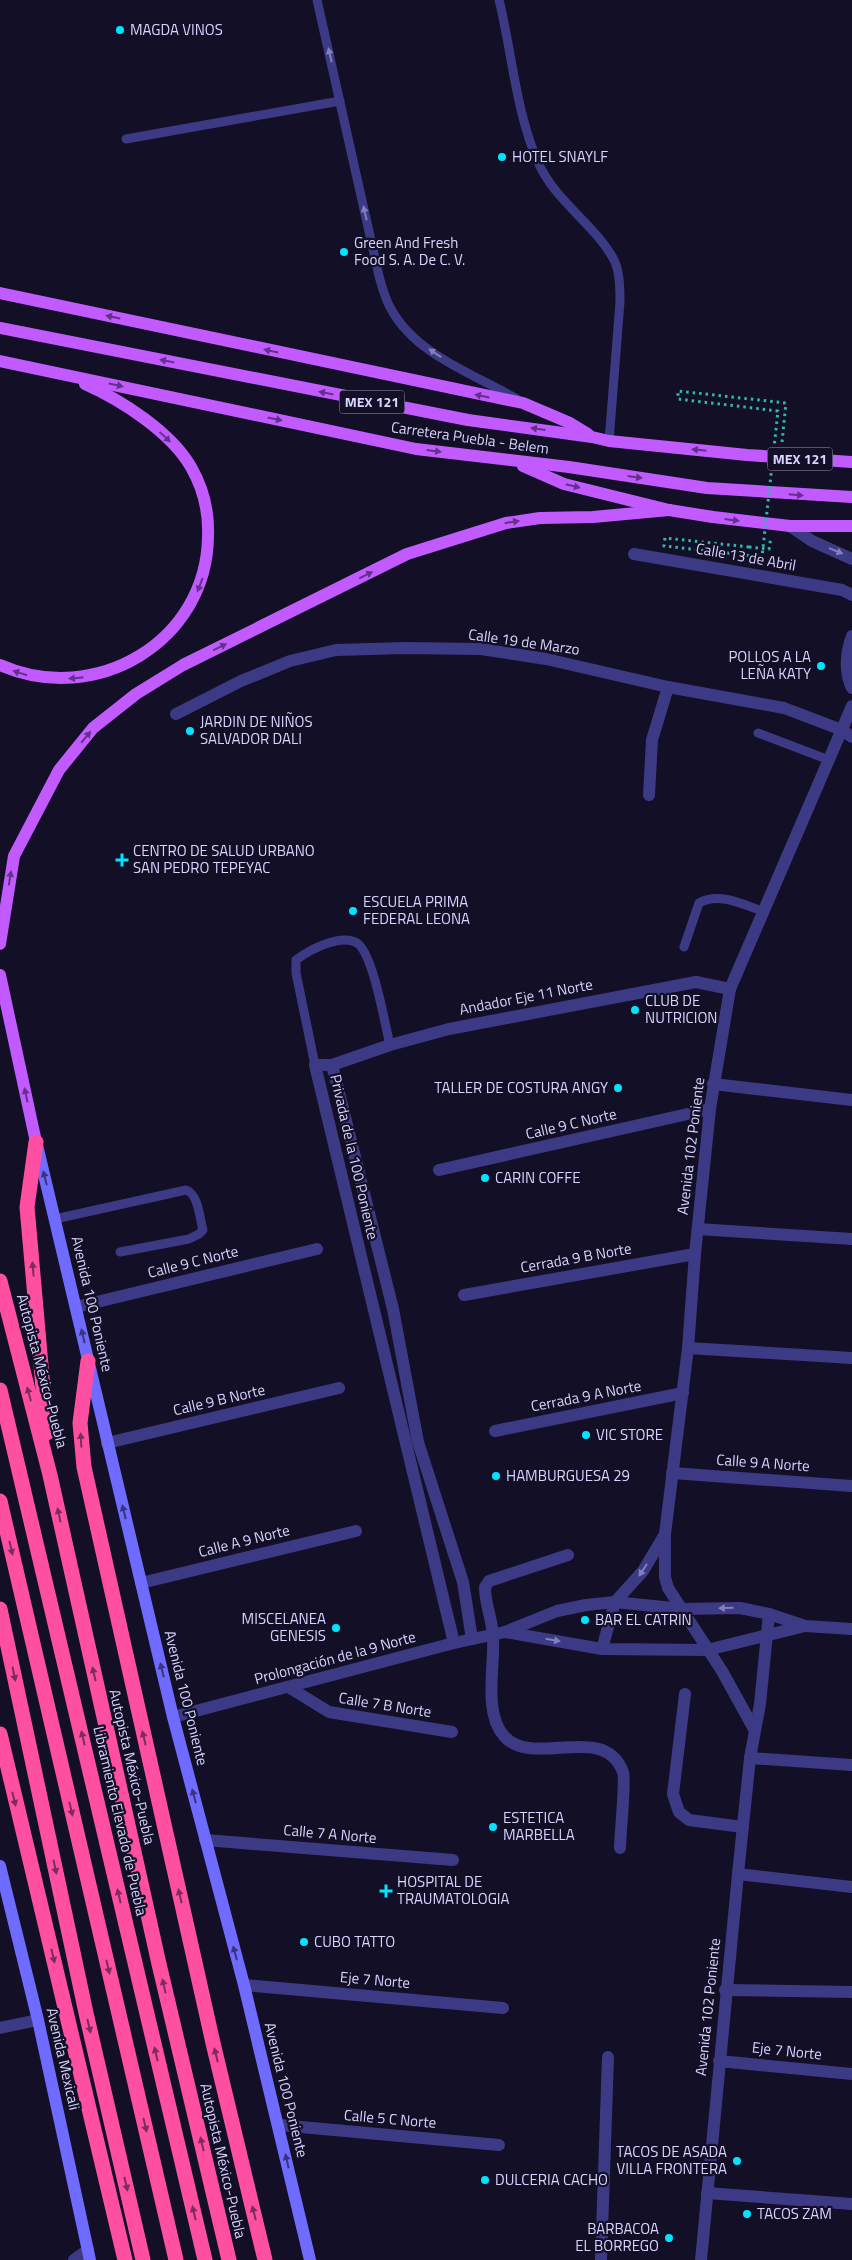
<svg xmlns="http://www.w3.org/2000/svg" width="852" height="2260" font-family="'Titillium Web',sans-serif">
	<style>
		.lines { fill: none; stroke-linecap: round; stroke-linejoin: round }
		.path { stroke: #2fb8b0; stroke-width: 3; stroke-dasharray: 2.5 4; stroke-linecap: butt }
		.lane { stroke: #3d3a85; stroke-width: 9 }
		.street { stroke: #3d3a85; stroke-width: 12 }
		.secondary { stroke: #6f6bff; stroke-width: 12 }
		.primary { stroke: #c25bff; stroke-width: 12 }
		.highway { stroke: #ff4fa3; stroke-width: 15 }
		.path-bridge { stroke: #2fb8b0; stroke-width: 3; stroke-dasharray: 2.5 4; stroke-linecap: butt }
		.oneway { fill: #837fbc }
		.oneway2 { fill: #623188 }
		.oneway3 { fill: #38347d }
		.oneway4 { fill: #7d2c5e }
		.poi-dot { fill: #00e5ff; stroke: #130f26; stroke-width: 2 }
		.labels { text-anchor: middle; stroke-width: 4.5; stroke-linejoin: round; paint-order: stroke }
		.shield { fill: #130f26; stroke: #9e99be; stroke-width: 1 }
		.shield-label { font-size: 14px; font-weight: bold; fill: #d9d4ff }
		.poi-label { font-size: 15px; fill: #d9d4ff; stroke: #130f26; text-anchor: start }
		.street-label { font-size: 15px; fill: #d9d4ff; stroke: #130f26 }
	</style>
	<rect width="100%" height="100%" fill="#130f26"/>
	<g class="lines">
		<g class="path">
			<path d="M782,442L786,403"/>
			<path d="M749,547L769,549L771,537"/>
		</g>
		<g class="lane">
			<path d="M317,0L379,276C382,287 385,299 391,309C416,355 474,374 517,399"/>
			<path d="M499,0C512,52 516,113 538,162C554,200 593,223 613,258C620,270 620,289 620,302L609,441"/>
			<path d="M126,139L340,101"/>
			<path d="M758,733L829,760"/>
			<path d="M684,947L699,903C719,892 742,904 762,911"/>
			<path d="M315,1065L296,973V960C309,950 341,933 357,943C373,953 385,1025 390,1045"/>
			<path d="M55,1219L186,1190C198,1193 200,1219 203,1230L199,1234L189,1239L120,1252"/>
		</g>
		<g class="street">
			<path d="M790,526L812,541L852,559"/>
			<path d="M634,554L842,590L852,595"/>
			<path d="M852,636C846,652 844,672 852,688"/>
			<path d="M176,714L241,681L290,661L336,650L404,648L481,649L546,659L668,687L784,708L842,730L852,737"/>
			<path d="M649,795L652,740L668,687"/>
			<path d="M332,1065L393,1309L418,1442L463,1582L472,1639"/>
			<path d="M713,1084L852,1100"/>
			<path d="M439,1170L710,1109"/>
			<path d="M698,1229L852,1239"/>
			<path d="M464,1295L695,1254"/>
			<path d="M76,1307L317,1249"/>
			<path d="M688,1348L852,1358"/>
			<path d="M495,1431L683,1393"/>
			<path d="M107,1443L339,1388"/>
			<path d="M672,1473L852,1486"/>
			<path d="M568,1555L489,1581L485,1587C485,1604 492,1619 493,1636C495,1665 483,1713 504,1736C532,1769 604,1721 623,1772C626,1781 620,1834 620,1848"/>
			<path d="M141,1583L356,1531"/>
			<path d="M505,1632L602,1649L707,1650L805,1626"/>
			<path d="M454,1643L315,1065H332L390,1045L449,1029L696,982L730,989"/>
			<path d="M602,1649L615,1602L643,1571L665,1534"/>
			<path d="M290,1688L329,1712L452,1732"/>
			<path d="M685,1694L673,1794L679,1812L689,1820L743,1827"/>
			<path d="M173,1717L454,1643L505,1632L557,1611L586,1605L615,1602L682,1609L740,1608L769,1614L805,1626L852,1629"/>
			<path d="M754,1729L722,1671L668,1588L665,1577V1534L688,1348L695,1254L710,1109L730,989L852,706"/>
			<path d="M750,1758L852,1765"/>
			<path d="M205,1840L453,1860"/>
			<path d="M738,1874L852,1887"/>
			<path d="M244,1985L503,2008"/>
			<path d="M725,1990L852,1992"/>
			<path d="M0,2028L38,2020"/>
			<path d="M719,2061L852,2074"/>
			<path d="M279,2125L499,2145"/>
			<path d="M707,2193L852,2204"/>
			<path d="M74,2260L88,2250"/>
			<path d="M601,2260L608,2057"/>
			<path d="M701,2260L738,1874L750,1758L760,1704L769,1614"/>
		</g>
		<g class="secondary">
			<path d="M37,1145L173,1717L244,1985L310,2260"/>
			<path d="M0,1866L38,2020L90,2260"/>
		</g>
		<g class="primary">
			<path d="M0,293L523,403L570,423L588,434"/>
			<path d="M0,328L468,420L592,437L609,441L747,455L852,462"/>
			<path d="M0,361L416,449L569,467L707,488L852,497"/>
			<path d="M523,466L564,484L669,510L713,517L790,526H852"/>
			<path d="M0,665C95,707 207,642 208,536C209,512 203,488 191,467C171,432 121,400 85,384"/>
			<path d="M0,944L14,856L59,770L93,728L136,694L183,665L407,554L506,523L540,518L593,517L669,510"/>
			<path d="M0,975L36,1142"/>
		</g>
		<g class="highway">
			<path d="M36,1142L27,1207L47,1433"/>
			<path d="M0,1281L50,1475L159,1964L229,2260"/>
			<path d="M88,1361L80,1423L84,1467L213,2043L265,2260"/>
			<path d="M0,1390L205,2260"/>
			<path d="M0,1501L176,2260"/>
			<path d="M0,1609L86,2013L143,2260"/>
			<path d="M0,1734L125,2260"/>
		</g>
		<path class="path-bridge" d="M749,547L665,538L664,546L762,557L778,411L678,399V391L786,403"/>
	</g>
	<defs><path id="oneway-solid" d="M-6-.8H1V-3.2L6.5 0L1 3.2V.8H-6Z" transform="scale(1.25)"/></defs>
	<g class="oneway">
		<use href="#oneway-solid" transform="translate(330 55) rotate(-103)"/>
		<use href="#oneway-solid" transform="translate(365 213) rotate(-103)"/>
		<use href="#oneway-solid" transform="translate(435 353) rotate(-146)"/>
		<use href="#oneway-solid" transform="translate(836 551) rotate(22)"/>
		<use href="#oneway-solid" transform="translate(643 1570) rotate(123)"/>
		<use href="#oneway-solid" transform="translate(726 1608) rotate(179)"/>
		<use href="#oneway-solid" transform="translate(553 1640) rotate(10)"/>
	</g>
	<g class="oneway2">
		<use href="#oneway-solid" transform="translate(113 317) rotate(-168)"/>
		<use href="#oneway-solid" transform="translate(271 351) rotate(-168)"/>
		<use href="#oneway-solid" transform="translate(167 361) rotate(-169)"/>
		<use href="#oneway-solid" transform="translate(116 385) rotate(12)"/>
		<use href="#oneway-solid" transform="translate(326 393) rotate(-169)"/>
		<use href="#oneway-solid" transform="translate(482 396) rotate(-168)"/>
		<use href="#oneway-solid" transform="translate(275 419) rotate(12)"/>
		<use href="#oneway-solid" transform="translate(538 429) rotate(-172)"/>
		<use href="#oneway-solid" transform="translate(165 437) rotate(43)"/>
		<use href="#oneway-solid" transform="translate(699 450) rotate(-174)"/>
		<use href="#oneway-solid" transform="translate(434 451) rotate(7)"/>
		<use href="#oneway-solid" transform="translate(635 477) rotate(8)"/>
		<use href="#oneway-solid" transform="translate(573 486) rotate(14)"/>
		<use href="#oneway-solid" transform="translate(796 495) rotate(5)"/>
		<use href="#oneway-solid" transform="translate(732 520) rotate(7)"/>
		<use href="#oneway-solid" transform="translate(512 522) rotate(-9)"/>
		<use href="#oneway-solid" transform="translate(366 575) rotate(-26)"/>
		<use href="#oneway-solid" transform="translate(200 585) rotate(111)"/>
		<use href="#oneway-solid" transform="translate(220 647) rotate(-26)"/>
		<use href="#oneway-solid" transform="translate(20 673) rotate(-162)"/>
		<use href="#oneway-solid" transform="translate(76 678) rotate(174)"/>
		<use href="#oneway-solid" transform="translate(86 737) rotate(-50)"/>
		<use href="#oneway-solid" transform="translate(10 878) rotate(-81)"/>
		<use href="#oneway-solid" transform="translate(26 1095) rotate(-102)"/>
	</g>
	<g class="oneway3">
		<use href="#oneway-solid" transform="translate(45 1178) rotate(-104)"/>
		<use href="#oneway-solid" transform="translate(83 1336) rotate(-103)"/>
		<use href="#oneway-solid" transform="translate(124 1512) rotate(-104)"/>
		<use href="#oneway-solid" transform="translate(162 1670) rotate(-104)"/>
		<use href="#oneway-solid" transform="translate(194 1796) rotate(-105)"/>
		<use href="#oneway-solid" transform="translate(235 1953) rotate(-105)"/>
		<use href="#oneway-solid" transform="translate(287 2161) rotate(-103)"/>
	</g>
	<g class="oneway4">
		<use href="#oneway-solid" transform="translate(33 1269) rotate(-95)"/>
		<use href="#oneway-solid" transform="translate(29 1394) rotate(-105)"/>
		<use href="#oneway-solid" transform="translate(81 1440) rotate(-93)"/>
		<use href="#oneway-solid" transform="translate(59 1515) rotate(-102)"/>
		<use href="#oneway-solid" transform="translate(11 1548) rotate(77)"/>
		<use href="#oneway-solid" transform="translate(14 1674) rotate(78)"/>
		<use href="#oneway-solid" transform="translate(94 1674) rotate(-103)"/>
		<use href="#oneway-solid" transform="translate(83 1738) rotate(-103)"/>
		<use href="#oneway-solid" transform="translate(144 1738) rotate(-103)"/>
		<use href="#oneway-solid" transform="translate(14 1799) rotate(76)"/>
		<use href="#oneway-solid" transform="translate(71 1809) rotate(77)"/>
		<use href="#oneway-solid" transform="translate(55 1867) rotate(78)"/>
		<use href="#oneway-solid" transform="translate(119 1896) rotate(-103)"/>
		<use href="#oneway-solid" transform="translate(180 1896) rotate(-103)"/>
		<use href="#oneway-solid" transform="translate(53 1956) rotate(77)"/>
		<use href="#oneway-solid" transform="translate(108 1967) rotate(77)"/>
		<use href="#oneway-solid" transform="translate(164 1986) rotate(-103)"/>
		<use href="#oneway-solid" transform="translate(89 2026) rotate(77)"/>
		<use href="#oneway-solid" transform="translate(156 2054) rotate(-103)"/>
		<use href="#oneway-solid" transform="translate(216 2055) rotate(-104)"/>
		<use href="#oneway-solid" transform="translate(145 2125) rotate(77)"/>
		<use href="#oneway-solid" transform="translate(202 2144) rotate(-103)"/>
		<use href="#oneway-solid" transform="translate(126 2184) rotate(77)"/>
		<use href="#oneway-solid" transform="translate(194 2213) rotate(-103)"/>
		<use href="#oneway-solid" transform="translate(254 2213) rotate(-104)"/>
	</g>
	<g class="poi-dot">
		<circle cx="120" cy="30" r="5"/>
		<circle cx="502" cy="157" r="5"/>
		<circle cx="344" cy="252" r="5"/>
		<circle cx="821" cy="666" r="5"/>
		<circle cx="190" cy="731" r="5"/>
		<path d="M119.5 852.5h5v5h5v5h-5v5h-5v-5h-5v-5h5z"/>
		<circle cx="353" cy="911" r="5"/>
		<circle cx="635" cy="1010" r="5"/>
		<circle cx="618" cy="1088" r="5"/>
		<circle cx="485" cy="1178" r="5"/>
		<circle cx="586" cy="1435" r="5"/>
		<circle cx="496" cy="1476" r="5"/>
		<circle cx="585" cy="1620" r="5"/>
		<circle cx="336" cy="1628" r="5"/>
		<circle cx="493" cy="1827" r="5"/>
		<path d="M383.5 1883.5h5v5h5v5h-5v5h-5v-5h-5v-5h5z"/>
		<circle cx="304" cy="1942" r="5"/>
		<circle cx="737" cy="2161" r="5"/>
		<circle cx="485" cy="2180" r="5"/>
		<circle cx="747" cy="2214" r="5"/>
		<circle cx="669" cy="2238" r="5"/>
	</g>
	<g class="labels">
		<g class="shield">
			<rect x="339.5" y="390.5" width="65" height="23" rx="4"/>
			<rect x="767.5" y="447.5" width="65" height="23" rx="4"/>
		</g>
		<g class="shield-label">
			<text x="372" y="407">MEX 121</text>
			<text x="800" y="464">MEX 121</text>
		</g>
		<g class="poi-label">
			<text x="130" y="35">MAGDA VINOS</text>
			<text x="512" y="162">HOTEL SNAYLF</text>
			<text x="354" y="248">Green And Fresh<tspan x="354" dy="17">Food S. A. De C. V.</tspan></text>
			<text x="811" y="662" text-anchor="end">POLLOS A LA<tspan x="811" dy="17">LEÑA KATY</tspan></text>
			<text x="200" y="727">JARDIN DE NIÑOS<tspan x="200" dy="17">SALVADOR DALI</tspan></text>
			<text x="133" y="856">CENTRO DE SALUD URBANO<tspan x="133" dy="17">SAN PEDRO TEPEYAC</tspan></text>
			<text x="363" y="907">ESCUELA PRIMA<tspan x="363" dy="17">FEDERAL LEONA</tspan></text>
			<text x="645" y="1006">CLUB DE<tspan x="645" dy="17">NUTRICION</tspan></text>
			<text x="608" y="1093" text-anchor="end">TALLER DE COSTURA ANGY</text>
			<text x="495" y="1183">CARIN COFFE</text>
			<text x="596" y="1440">VIC STORE</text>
			<text x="506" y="1481">HAMBURGUESA 29</text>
			<text x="326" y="1624" text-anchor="end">MISCELANEA<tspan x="326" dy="17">GENESIS</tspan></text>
			<text x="595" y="1625">BAR EL CATRIN</text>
			<text x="503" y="1823">ESTETICA<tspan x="503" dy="17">MARBELLA</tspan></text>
			<text x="397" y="1887">HOSPITAL DE<tspan x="397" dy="17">TRAUMATOLOGIA</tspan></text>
			<text x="314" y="1947">CUBO TATTO</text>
			<text x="727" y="2157" text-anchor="end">TACOS DE ASADA<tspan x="727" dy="17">VILLA FRONTERA</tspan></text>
			<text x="495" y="2185">DULCERIA CACHO</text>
			<text x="757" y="2219">TACOS ZAM</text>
			<text x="659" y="2234" text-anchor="end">BARBACOA<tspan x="659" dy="17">EL BORREGO</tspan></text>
		</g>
		<g class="street-label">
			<text transform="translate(470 438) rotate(8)" y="5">Carretera Puebla - Belem</text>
			<text transform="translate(746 557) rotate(10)" y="5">Calle 13 de Abril</text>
			<text transform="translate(524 642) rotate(8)" y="5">Calle 19 de Marzo</text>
			<text transform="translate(526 997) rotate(-11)" y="5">Andador Eje 11 Norte</text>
			<text transform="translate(571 1124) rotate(-13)" y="5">Calle 9 C Norte</text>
			<text transform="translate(691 1146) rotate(-83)" y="5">Avenida 102 Poniente</text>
			<text transform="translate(354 1157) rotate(77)" y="5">Privada de la 100 Poniente</text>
			<text transform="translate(576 1258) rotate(-10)" y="5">Cerrada 9 B Norte</text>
			<text transform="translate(193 1262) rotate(-14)" y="5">Calle 9 C Norte</text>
			<text transform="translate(92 1304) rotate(77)" y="5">Avenida 100 Poniente</text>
			<text transform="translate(42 1371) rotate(75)" y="5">Autopista México-Puebla</text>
			<text transform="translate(586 1396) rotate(-11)" y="5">Cerrada 9 A Norte</text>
			<text transform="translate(219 1400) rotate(-13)" y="5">Calle 9 B Norte</text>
			<text transform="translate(763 1463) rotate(4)" y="5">Calle 9 A Norte</text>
			<text transform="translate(244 1541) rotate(-14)" y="5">Calle A 9 Norte</text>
			<text transform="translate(335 1658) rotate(-15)" y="5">Prolongación de la 9 Norte</text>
			<text transform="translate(186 1698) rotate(76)" y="5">Avenida 100 Poniente</text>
			<text transform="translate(385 1705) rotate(9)" y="5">Calle 7 B Norte</text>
			<text transform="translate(132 1767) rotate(77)" y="5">Autopista México-Puebla</text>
			<text transform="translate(120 1821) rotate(77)" y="5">Libramiento Elevado de Puebla</text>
			<text transform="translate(330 1834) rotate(5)" y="5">Calle 7 A Norte</text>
			<text transform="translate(375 1980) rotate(5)" y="5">Eje 7 Norte</text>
			<text transform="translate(708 2007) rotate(-84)" y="5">Avenida 102 Poniente</text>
			<text transform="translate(787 2051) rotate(6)" y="5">Eje 7 Norte</text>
			<text transform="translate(63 2059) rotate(77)" y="5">Avenida Mexicali</text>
			<text transform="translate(286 2090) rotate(76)" y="5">Avenida 100 Poniente</text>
			<text transform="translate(390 2119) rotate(5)" y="5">Calle 5 C Norte</text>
			<text transform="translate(223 2161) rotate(77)" y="5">Autopista México-Puebla</text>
		</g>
	</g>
</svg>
